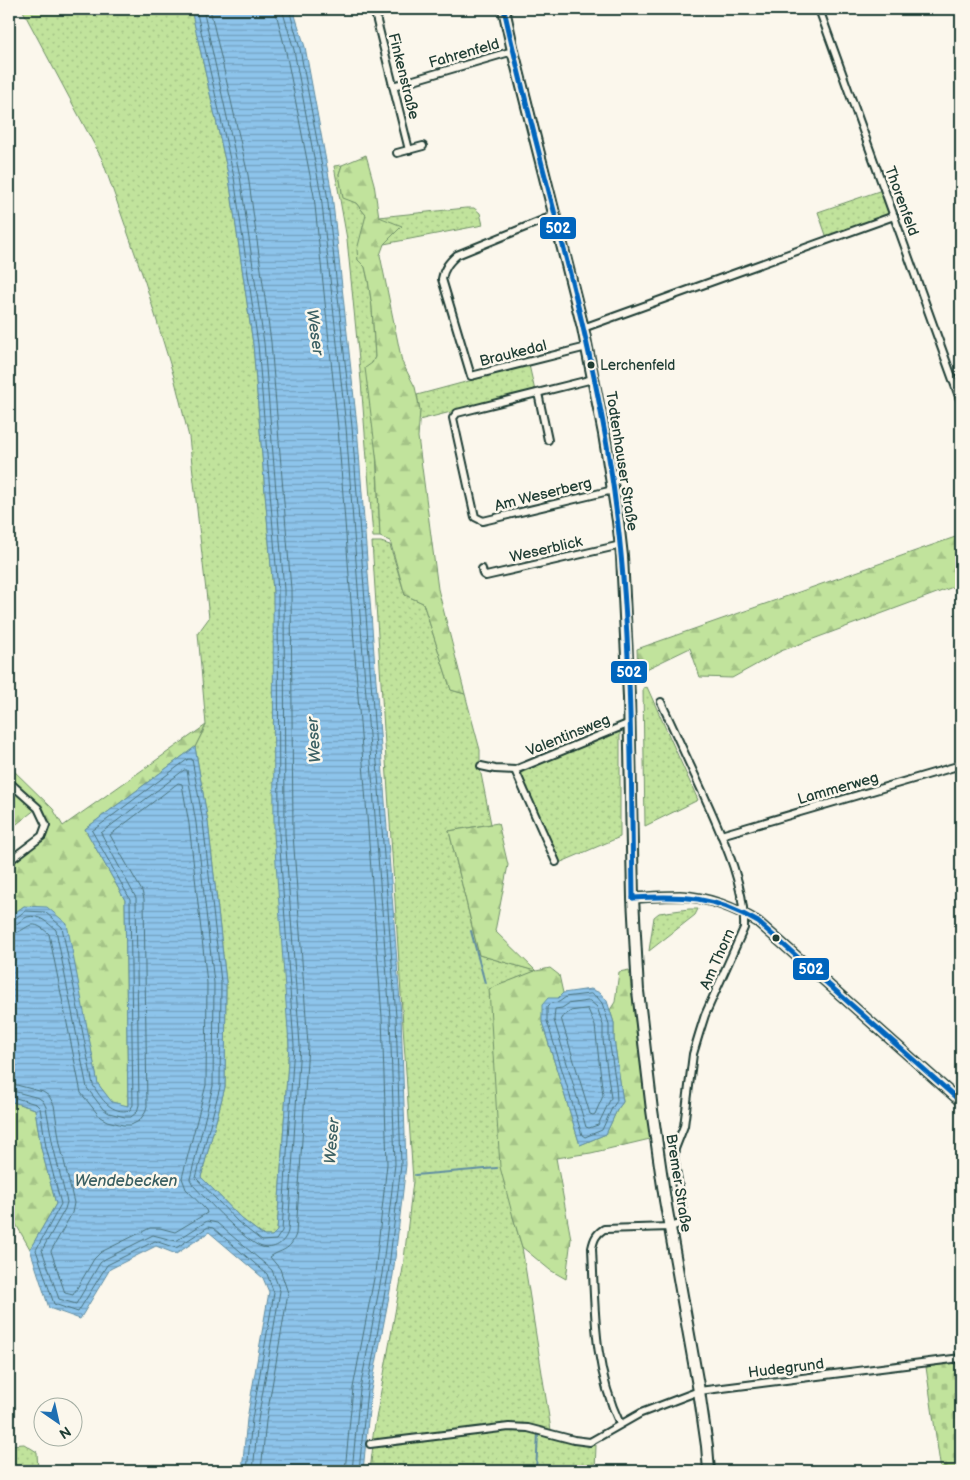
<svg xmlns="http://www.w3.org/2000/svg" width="970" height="1480" font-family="'Balsamiq Sans',sans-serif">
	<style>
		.grass { fill: url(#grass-dots); stroke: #709068 }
		.forest { fill: url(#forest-firs); stroke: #709068 }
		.cemetery { fill: url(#cemetery-stones); stroke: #709068 }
		.water { fill: url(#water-rules); stroke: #618ea2 }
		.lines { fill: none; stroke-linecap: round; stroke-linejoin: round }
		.shore { stroke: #4b737d; stroke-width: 1 }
		.stream { stroke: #618ea2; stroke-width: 2 }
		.street-casing { stroke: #1f3d34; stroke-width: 10 }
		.secondary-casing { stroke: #1f3d34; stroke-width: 12 }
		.primary-casing { stroke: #1f3d34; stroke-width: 14 }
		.street { stroke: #fbf7ec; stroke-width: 6 }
		.secondary { stroke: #fbf7ec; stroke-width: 9 }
		.primary { stroke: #fbf7ec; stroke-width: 10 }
		.bus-1-casing { stroke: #fbf7ec; stroke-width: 9 }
		.bus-1 { stroke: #0065bd; stroke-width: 5 }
		.bus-dot { fill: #1f3d34; stroke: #fbf7ec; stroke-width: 2 }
		.labels { text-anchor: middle; stroke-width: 5; stroke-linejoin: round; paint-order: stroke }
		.bus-label { font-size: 14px; fill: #1f3d34; stroke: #fbf7ec; text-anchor: start }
		.street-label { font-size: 15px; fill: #1f3d34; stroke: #fbf7ec }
		.water-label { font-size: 16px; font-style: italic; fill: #3a5f62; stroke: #fbf7ec }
		.line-badge { stroke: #fbf7ec; stroke-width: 2 }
		.badge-label { font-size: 14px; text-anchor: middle; font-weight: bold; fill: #fff }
	</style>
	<defs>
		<pattern id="grass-dots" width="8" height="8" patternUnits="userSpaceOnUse" patternTransform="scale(1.25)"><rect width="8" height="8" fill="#c1e39c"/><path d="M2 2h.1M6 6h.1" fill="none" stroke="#a5c487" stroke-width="1.8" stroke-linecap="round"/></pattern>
		<pattern id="forest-firs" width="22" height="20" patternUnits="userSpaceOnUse" patternTransform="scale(1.25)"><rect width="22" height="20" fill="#c1e39c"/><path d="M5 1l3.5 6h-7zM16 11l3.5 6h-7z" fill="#a5c487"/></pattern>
		<pattern id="cemetery-stones" width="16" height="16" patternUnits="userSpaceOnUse" patternTransform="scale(1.25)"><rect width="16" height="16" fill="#c1e39c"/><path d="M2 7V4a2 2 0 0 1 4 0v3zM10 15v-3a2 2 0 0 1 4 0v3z" fill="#a5c487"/></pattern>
		<pattern id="water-rules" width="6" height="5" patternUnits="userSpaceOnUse" patternTransform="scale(1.25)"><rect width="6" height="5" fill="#8dc4eb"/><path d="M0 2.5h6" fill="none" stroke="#73a0bf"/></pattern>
	</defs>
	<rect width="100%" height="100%" fill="#fbf7ec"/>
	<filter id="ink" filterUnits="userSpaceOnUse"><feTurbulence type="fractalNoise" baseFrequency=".02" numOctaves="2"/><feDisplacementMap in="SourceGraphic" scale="10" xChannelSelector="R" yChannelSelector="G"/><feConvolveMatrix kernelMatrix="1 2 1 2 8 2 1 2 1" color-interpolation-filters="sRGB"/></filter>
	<g filter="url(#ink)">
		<g class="grass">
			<path d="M22,9H191L229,178L253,344L273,591L289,1045L277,1231L272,1236H264L242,1219L201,1177L225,1087L226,982L208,822L195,747L206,725L198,633L209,618L189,437L174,377L145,282L102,159Z"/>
			<path d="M342,165L339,174L343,197L356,203L366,215L358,260L365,267L368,280L372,307L375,357L372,363L380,537H373L361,381L347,239L334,166Z"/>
			<path d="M882,190L891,215L827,238L818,212Z"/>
			<path d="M466,208H474L480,213L483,225L384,244L379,217Z"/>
			<path d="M529,365L535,391L419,420L420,410L417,395Z"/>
			<path d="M372,542H381L390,545L405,595L423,603L451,690L465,694L480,750V769L491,824L449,831L479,955L536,971L490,989L513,1217L522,1247L551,1430L530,1425L372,1441L403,1268L413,1181Z"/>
			<path d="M647,687L698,800L645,826L643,688Z"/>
			<path d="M620,731V837L559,863L521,777L523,769Z"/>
			<path d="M689,909H698L695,915L649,951L654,917L659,913Z"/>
			<path d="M504,1429L524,1430L582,1444L596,1445L595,1471H370L373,1445Z"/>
			<path d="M24,1444L37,1452L38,1471H9V1447L10,1445Z"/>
		</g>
		<g class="forest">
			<path d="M366,155L374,184L379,217L402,226L384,244L380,255L402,362L415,387L420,410L418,437L438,589L465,694L451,690L423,603L405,595L390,541L380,537L377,462L365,368L372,363L375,357L372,307L368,280L365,267L358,260L357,250L366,215L356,203L343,198L339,174L342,165Z"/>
			<path d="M961,535V584L781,651L732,678L700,677L690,648L638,673L637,649Z"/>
			<path d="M206,725L195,747L85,829L125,900L128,1107L112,1103L98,1084L66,924L24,906L9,917V865L45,838C46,833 48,827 48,822C46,807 20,790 9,779V766L53,809L63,826Z"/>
			<path d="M9,785L36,809L9,830Z"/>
			<path d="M498,823L508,865L495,931L536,971L550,968L559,975L563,993L558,998L542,1022L580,1145L606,1134L617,1110L623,1102L614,1039V1023L610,1010L615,1002L619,972L629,970L650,1139L591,1153L556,1158L571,1239L566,1279L550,1270L522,1247L513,1217L500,1167L489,989L535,971L479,955L449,831Z"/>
			<path d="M9,1101L35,1109L41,1148L56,1204L30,1249L9,1212Z"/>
		</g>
		<path class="cemetery" d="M961,1362V1471H941L926,1367Z"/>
		<g class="water">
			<path d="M191,9H293L305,47L332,194L357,426L401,1016L406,1165L393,1275L371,1390L363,1471H242L247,1419L269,1292L263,1278L209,1232L176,1254L156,1246L110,1269L80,1319L49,1308L30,1249L56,1204L41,1148L35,1109L9,1101V917L24,906L47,907L67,924L98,1084L112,1102L128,1106L125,900L85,829L195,747L208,822L226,982L225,1087L201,1177L242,1219L264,1236H272L277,1231L289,1045L274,835L273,591L253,344L229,178Z"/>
			<path d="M591,989L600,993L607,1001L614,1023V1039L623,1102L617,1110L606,1134L580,1145L542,1022V1005L548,998H558L563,993Z"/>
		</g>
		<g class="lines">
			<g class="shore">
				<path d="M210,9L248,175L271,342L291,589L293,834L308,1045L296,1234C290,1252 281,1249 270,1257L280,1269L288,1293L266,1421L261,1471"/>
				<path d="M275,9L286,52L314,196L338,428L382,1017L387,1164L375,1273L353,1388L345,1471"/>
				<path d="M282,9L294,50L321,195L346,427L390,1017L395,1164L382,1274L360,1389L352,1471"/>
				<path d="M289,9L300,49L327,194L352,427L396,1017L401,1165L388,1275L367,1390L359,1471"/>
				<path d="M9,920H13L25,911L45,912L62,927L93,1085C101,1099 112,1115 130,1110L133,1105L130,899L92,831L188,759H192L203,822L221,982L220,1087L196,1178L238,1222L262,1241L276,1240L282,1231L294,1045L279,835L278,590L258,344L234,177L196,9"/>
				<path d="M9,927C17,926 20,920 27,917C39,914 48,923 56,930L87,1088L103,1109L109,1113L125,1117H131L137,1112L139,1105L136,898L101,833L184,770H187L196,823L214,983L213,1086L190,1179L193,1185C206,1199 245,1242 262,1247C274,1250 285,1243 288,1231L300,1045L285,834L284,590L264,343L240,176L203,9"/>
				<path d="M9,934C29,933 28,914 49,934L81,1093L100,1117L107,1121L123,1125H131L139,1121L145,1113L147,1106L144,899L142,891L110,835L178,783L182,784L189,824L207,983L206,1085L182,1178L186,1189L206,1210L207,1213L175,1232L160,1228H150L101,1252L94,1259L73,1295L65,1293L51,1251L72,1213L74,1203L60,1144L54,1105L49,1096L43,1092L9,1083"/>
				<path d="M591,994L597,997L602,1003L609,1024V1039L616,1085L617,1101L612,1108L602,1130L585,1137L582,1135L547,1021V1007L551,1003L559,1002L566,997Z"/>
				<path d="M590,1001L597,1007L603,1025V1040L611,1098L598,1125L589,1128L586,1127L554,1020L555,1009L562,1008L568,1004Z"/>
				<path d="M588,1009L595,1026L603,1096L595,1114L593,1115L590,1114L561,1018L571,1011Z"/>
				<path d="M9,1090L39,1098L43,1101L46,1107L53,1146L67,1202L65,1209L42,1250L59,1299L76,1304L100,1263L105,1259L153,1235L176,1241L207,1221L217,1223L272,1270L280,1291L258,1420L253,1471"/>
				<path d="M9,1096L36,1104L40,1108L46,1147L61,1204L36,1250L54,1304L78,1312L107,1265L155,1241L176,1248L208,1227L213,1228L267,1274L274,1293L252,1419L247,1471"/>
			</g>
			<g class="stream">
				<path d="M471,931L485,983"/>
				<path d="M415,1175L497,1168"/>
				<path d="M536,1471L538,1434"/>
			</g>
			<g class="street-casing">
				<g id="street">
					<path d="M374,9L409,150"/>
					<path d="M819,9L961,402"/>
					<path d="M393,86L513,51"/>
					<path d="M397,153L423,146"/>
					<path d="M555,215L457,255C449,262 444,268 442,279L471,376L587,347"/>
					<path d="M583,328L894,216"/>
					<path d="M593,379L457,413L453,418L475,517L483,521L613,490"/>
					<path d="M538,393L548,440"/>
					<path d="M482,569L483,574L486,576L621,545"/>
					<path d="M481,766L495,769L515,770L630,723"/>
					<path d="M515,770L556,862"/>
					<path d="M9,782L38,808L46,825L42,836L9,861"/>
					<path d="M721,835L961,765"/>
					<path d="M620,1424C593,1367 595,1310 592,1248C594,1239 596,1234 604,1229L671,1227L682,1223L684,1218L674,1157L675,1149L684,1126L693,1054L699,1034L705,1015L744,928C746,884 720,832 703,793C689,763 675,732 661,702"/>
					<path d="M370,1444L509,1427L528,1428L574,1440L590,1442L641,1413L699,1391L961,1358"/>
				</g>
			</g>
			<g class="secondary-casing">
				<path id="secondary" d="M633,898C649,897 665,896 680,896C707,897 736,908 758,922L961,1102"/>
			</g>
			<g class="primary-casing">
				<path id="primary" d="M504,9L513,51L583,328L604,434L618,521L622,556L629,697L633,898L638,991L652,1110L665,1200L699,1391L707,1446L709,1471"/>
			</g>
			<use href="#street" class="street"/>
			<use href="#secondary" class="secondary"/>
			<use href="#primary" class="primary"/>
			<g class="bus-1-casing">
				<g id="bus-1">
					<path d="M504,9C537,161 586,309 610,464C632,607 631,754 633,898"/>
					<path d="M633,898C683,895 714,896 758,922L961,1102"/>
				</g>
			</g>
			<use href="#bus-1" class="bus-1"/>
		</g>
	</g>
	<g class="bus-dot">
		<circle cx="591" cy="365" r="4.5"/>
		<circle cx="776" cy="938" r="4.5"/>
	</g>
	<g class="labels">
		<g class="bus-label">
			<text x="600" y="370">Lerchenfeld</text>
		</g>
		<g class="street-label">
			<text transform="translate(464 53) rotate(-16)" y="5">Fahrenfeld</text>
			<text transform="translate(404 76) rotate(76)" y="5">Finkenstraße</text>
			<text transform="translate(902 201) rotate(70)" y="5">Thorenfeld</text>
			<text transform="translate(513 353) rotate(-14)" y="5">Braukedal</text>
			<text transform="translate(622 461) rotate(81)" y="5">Todtenhauser Straße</text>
			<text transform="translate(543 494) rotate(-14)" y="5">Am Weserberg</text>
			<text transform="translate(546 549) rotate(-13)" y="5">Weserblick</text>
			<text transform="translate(568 735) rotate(-22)" y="5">Valentinsweg</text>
			<text transform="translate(838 788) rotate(-16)" y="5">Lammerweg</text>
			<text transform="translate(717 959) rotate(-66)" y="5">Am Thorn</text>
			<text transform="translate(679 1183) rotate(81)" y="5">Bremer Straße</text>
			<text transform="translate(786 1368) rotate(-7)" y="5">Hudegrund</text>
		</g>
		<g class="water-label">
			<text transform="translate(316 332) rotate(82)" y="6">Weser</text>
			<text transform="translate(313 740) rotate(-94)" y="6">Weser</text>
			<text transform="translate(331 1141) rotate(-85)" y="6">Weser</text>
			<text x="126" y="1186">Wendebecken</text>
		</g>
	</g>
	<g class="line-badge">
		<rect x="539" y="216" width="38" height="24" rx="5" fill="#0065bd"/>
		<rect x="610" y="660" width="38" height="24" rx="5" fill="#0065bd"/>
		<rect x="792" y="957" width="38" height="24" rx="5" fill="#0065bd"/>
	</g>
	<g class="badge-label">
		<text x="558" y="233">502</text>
		<text x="629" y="677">502</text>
		<text x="811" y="974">502</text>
	</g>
	<rect width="970" height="1480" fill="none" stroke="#fbf7ec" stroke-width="30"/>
	<rect x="15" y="15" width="940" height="1450" fill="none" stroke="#1f3d34" stroke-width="2" filter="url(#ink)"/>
	<g transform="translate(58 1422) rotate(146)"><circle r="24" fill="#fbf7ec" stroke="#a3ada2"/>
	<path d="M0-4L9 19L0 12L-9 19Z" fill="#1f6fb2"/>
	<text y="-8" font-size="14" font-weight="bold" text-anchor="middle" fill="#1f3d34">N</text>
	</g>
</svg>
